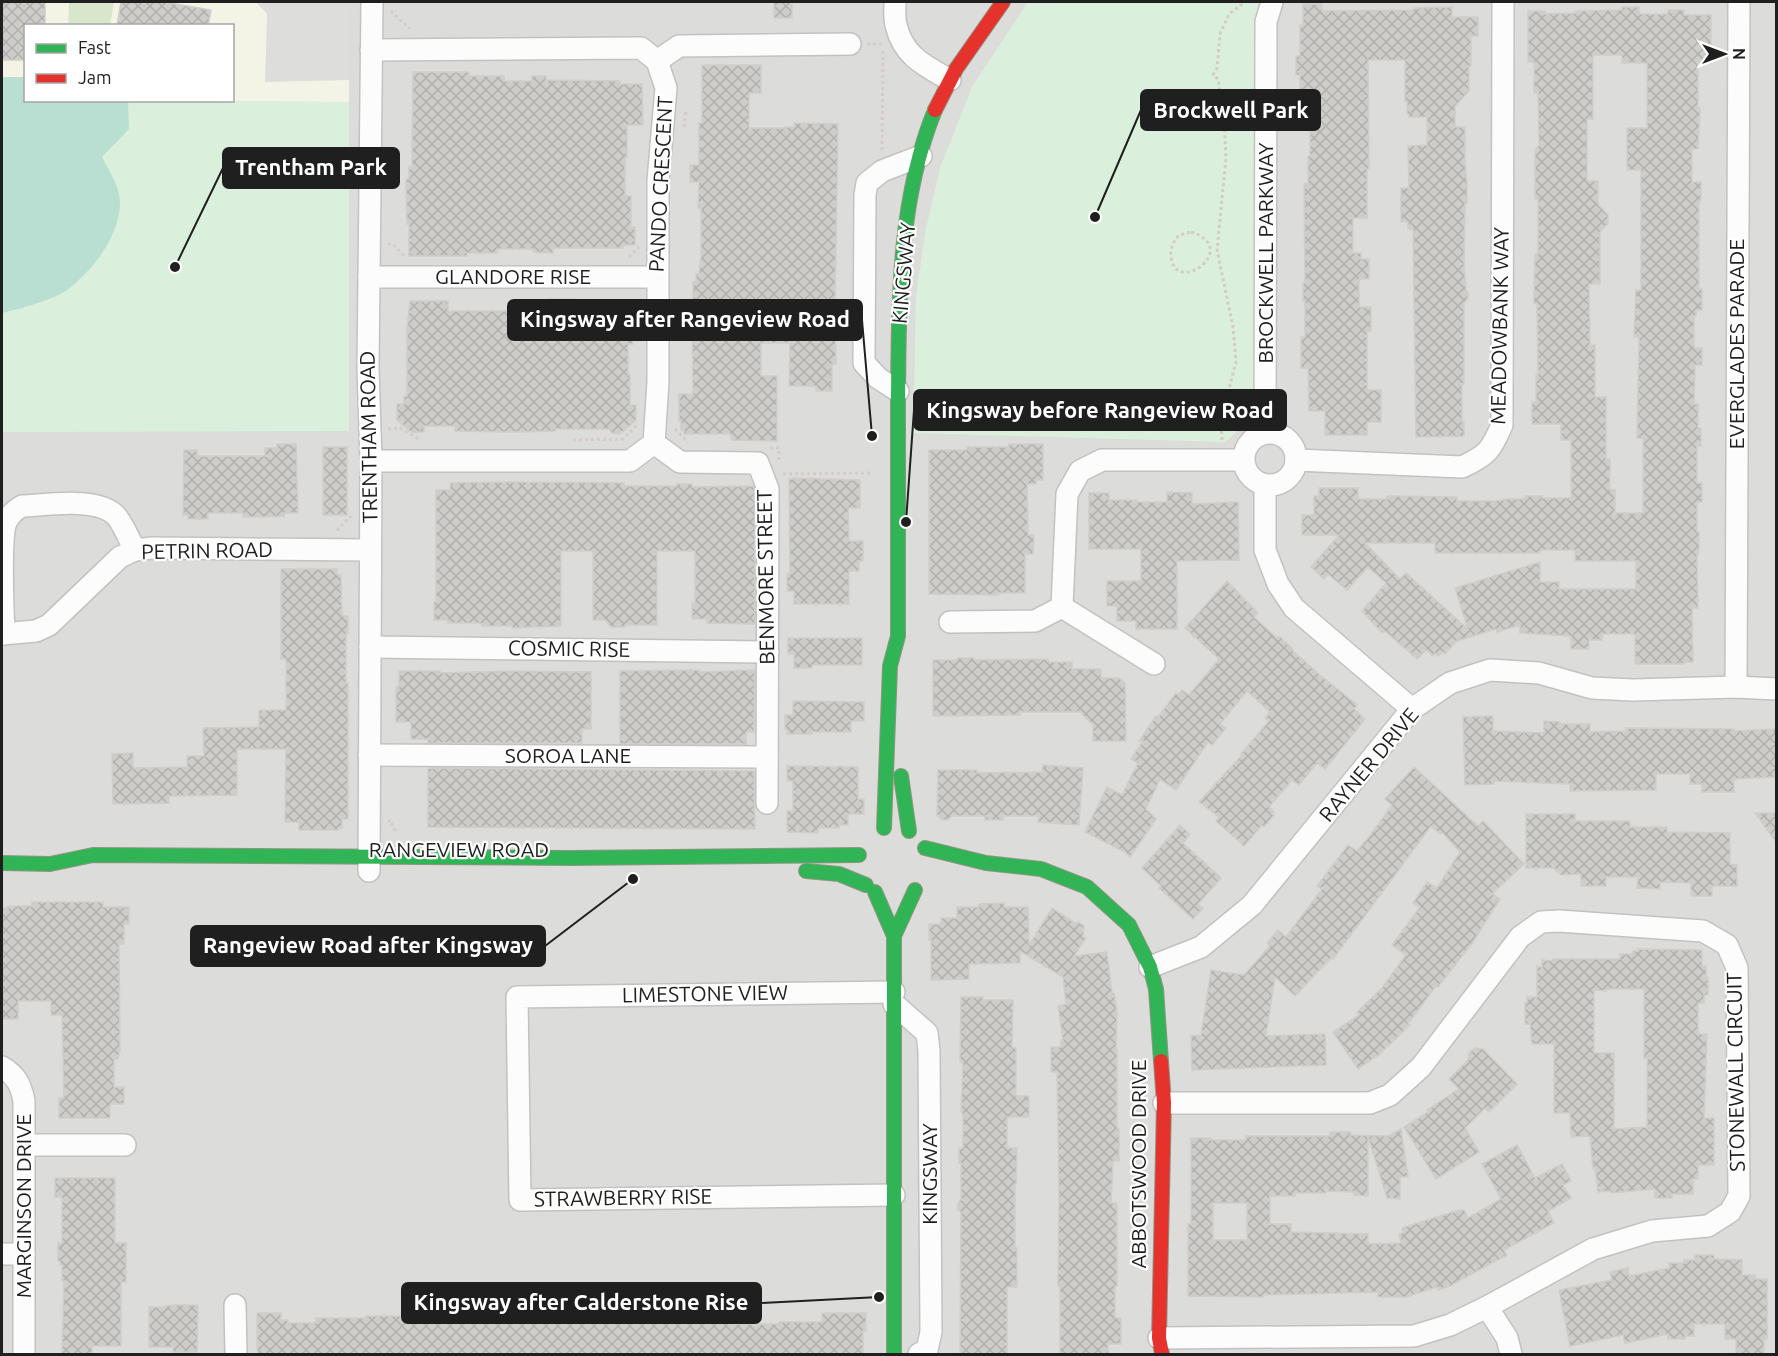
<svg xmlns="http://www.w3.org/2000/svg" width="1778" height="1356" font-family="Ubuntu,sans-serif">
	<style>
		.residential { fill: #dcdcda; fill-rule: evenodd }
		.education { fill: #f4f4e6 }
		.grass { fill: #d8e7cb }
		.park { fill: #daf0dc }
		.pitch { fill: #b9dfd2 }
		.parking { fill: #dddddc }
		.building { fill: url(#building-cross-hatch); stroke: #d0ceca; stroke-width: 1.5; fill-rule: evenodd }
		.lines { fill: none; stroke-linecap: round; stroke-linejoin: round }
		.street-casing { stroke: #c3c2c1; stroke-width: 24 }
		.fast-casing { stroke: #929583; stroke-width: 16 }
		.jam-casing { stroke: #929583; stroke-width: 16 }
		.path { stroke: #d5cbc8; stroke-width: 3; stroke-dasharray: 3 3; stroke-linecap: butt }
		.street { stroke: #fcfcfc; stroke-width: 21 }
		.fast { stroke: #30b455; stroke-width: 14 }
		.jam { stroke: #e5322d; stroke-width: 14 }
		.labels { text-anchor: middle; stroke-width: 4.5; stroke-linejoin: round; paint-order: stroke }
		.street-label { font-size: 21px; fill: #1f1f1f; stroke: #fff }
		.leader { fill: none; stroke: #1f1f1f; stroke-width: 2 }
		.callout-dot { fill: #1f1f1f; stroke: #fff; stroke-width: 2 }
		.callout { fill: #1f1f1f; stroke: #1f1f1f; stroke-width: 2 }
		.callout-label { font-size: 22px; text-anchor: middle; font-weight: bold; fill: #fff }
	</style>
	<defs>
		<pattern id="building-cross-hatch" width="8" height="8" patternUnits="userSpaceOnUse" patternTransform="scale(1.5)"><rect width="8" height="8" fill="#cecdca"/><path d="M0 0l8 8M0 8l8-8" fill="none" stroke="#b0b0ad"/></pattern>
	</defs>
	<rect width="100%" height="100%" fill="#edece9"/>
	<path class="residential" d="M2,2H1776V1354H2ZM26,26H232V100H26Z"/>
	<path class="education" d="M2,2H349V102L185,101L232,100V26H26L25,77H2Z"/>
	<path class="grass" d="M69,2H114L110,25H68Z"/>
	<g class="park">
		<path d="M1028,2H1272L1254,416L1225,442L913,433L916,297L925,233L940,168L972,87Z"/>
		<path d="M2,77H25L26,100L349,102V431L2,432Z"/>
	</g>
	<path class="pitch" d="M2,77H25L26,100L128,101L129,129L102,157C109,171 121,188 120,205C118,238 93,270 67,290C53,300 19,309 2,313Z"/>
	<path class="parking" d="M256,2H349V80L265,82L267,14Z"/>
	<g class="building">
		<path d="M2,2H45V26H26V60H2Z"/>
		<path d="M121,2H164L211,10L208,26H117Z"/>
		<rect x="774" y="2" width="18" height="16"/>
		<path d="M1303,4H1322V11L1413,10L1415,8L1452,7V17H1478V36H1471V66H1469V91L1455,106V127H1465V163L1467,183V203H1465L1464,264L1466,290L1468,293V298L1464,303V384H1462V422H1464V436L1416,437L1413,229H1408V222H1401V188H1409L1408,146L1427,145V117H1409V114H1407V102H1405V60H1368L1369,169H1367V218H1353V253H1361V259H1369V279H1359V307H1371V331H1367V390H1381V422H1367V435H1325V411H1309L1308,368H1301V337H1305V301H1303V283H1305L1304,187L1305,183H1308V156H1310V97H1300V75H1296V56H1300V25H1303Z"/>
		<path d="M1622,7H1639V14H1668V10H1684V15H1711V63H1698V108H1700L1698,149H1692V182H1701V200H1699V289H1702V310H1696V316H1694V348H1702V365H1695L1694,404H1698V428H1701V446H1697V483H1702V502H1697V532H1699V549L1697,557L1698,608H1692L1693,662H1684V664H1635V634H1602V640H1589V649H1571V636L1520,633V625L1497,632L1496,629L1457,641L1445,654L1443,652L1438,656L1435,653L1433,656L1426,650L1417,659L1385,631L1382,633L1362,611L1386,583L1368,567L1347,590L1328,574L1324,579L1311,567L1339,535H1302V515H1314V496H1319V488H1358V499H1387V496L1457,497V501H1491L1504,500V499H1525V496H1542V498H1571V440H1561V424H1532V402H1536V375H1538L1537,305L1534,303V296L1535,254H1538V199H1535V150L1539,145L1538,93H1534V62H1528V11H1545V14L1576,13V11L1622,10ZM1593,55H1622V63H1647V128H1627V170H1641V290H1636L1634,337H1639L1637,438H1643V513H1615V490H1610V459H1606V397H1595V345H1590L1589,284H1600V232L1608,223V215L1598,204V181H1587V119H1593ZM1365,543H1435V553H1540V550H1575V561H1636V589H1559V582H1540V562L1455,588L1468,629L1406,573L1400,579Z"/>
		<path d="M702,65H761V93H749V128H785V127H794V123L838,124L835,301H837V320H835L836,364H832V391H816V386H789L790,343H761V376H777V441L731,440V434H684V430H681V421H679V394H693L692,325H693V282H696V274H699L701,257V208H698L699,182H690V165H699V123H702Z"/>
		<path d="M413,72H469V76H504V81H532V76H546V80L620,81V84H642L643,125H627V157H625V196H631V227H635V245H623V248H553V253L533,252V249H497V253H467V256H409V224H407L406,179H409V167H412Z"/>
		<path d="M548,299H575V313H630V316H635V335H633V344H628V375H630V405H636V420L620,434L612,433L609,429H555V431L516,432L455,431V426H424V432H411L397,420V404H404V396H407V328L410,301H448V311H548Z"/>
		<path d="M277,444H296L298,513H284V516L261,517H243V513H208V519H188V515H183L184,450H197V456H265V448H277Z"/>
		<path d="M1009,444H1043V480H1036V484H1027L1028,535H1034L1033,554H1025V593H999V595L929,594V450H967V447H1009Z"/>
		<rect x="323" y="447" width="24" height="68"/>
		<path d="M793,478L860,480V508H848L849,541H863V561H859V571H849V604H794V591H787V574H790L789,479H793Z"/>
		<path d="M510,482L624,483V486H677V484H692V487L753,486L755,491V624L707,623V619H692V603H695V551H657V625H625V627H611L605,620H593V551H561V626L512,628V626H482V624L479,623H448V620H434V602H436V490H450V483Z"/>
		<path d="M1167,492L1192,493V504L1238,502L1239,560L1177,561V629H1136V621H1117V606H1107V581H1141V549H1089V493H1109V500H1136V502H1167Z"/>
		<path d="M281,569H337V575H341L342,616H348V633H346V683H348V819H342V828H338V830H299V822H285L286,749H237V795L169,796V803L113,804L112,754L133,753V768L187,767V756H204L203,728L259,727V710H286V659H281Z"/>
		<path d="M1227,581L1258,613L1254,617L1277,638L1279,636L1293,649L1292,650L1320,675L1357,705L1354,709L1365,719L1325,769L1317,763L1299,785L1292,780L1269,807L1274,812L1272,814L1274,815L1264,827L1262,825L1244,846L1216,821L1219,817L1199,802L1242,755L1241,754L1269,721L1265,718L1270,712L1247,691L1220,724L1226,728L1212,745L1208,742L1176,790L1160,779L1146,809L1156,819L1130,857L1125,852L1085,832L1107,787L1122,795L1138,763L1131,759L1143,741H1139L1156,716L1158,717L1176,693L1178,695L1182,690L1189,695L1219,659L1185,628Z"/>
		<path d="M788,638H862V665H812V668H794V654H788Z"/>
		<path d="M957,658H974V660L1048,659V662H1072V669H1101V678H1119L1125,683L1126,741H1093V725L1080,712H1020V715L933,716V660H957Z"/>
		<path d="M699,670V672L755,670L754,732H746V744H620V671Z"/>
		<path d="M399,671H440V673L511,671L591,672V729H582V743H428V739H411V722H396V687H399Z"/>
		<path d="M793,701L864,702V721H851V732H812V734H787V729H785V715H793Z"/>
		<path d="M1493,716V731L1544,733V721L1560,722V724H1590V732L1626,731V728L1734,729V731L1776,729V777L1734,779V792H1702V784H1690V774H1656V790L1570,791V784L1494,781V784L1465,785L1463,717Z"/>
		<path d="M1043,765L1083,768L1079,825L1038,822L1039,816H1003V820H985V816H952L948,820H942L937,815L938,770H977V773L1042,772Z"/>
		<path d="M787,766L858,767V799H864V814H848V825H839V828H818V833L787,832V811H793V781H787Z"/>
		<path d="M1414,767L1478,826L1483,821L1524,864L1492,894L1500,899L1473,942L1438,987L1436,986L1408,1024L1410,1025L1380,1054L1358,1069L1333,1032L1359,1015L1357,1012L1382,988L1406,955L1392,945L1420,907L1413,903L1427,882L1437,888L1460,852L1442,832L1440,834L1431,826L1333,959L1331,958L1295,996L1275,977L1266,1036L1325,1034L1326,1065L1192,1070L1191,1036L1201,1035L1211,970L1244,975L1270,946L1267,943L1278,930L1286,937L1322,889L1317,886L1348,845L1357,851L1368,838L1392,805L1385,799Z"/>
		<path d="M428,768L754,771L755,829L428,827Z"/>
		<path d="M1755,813H1776V842Z"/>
		<path d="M1526,814H1575V821H1630V827H1667V832L1730,833V864L1737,865V886H1712V896H1691V883L1660,882V889L1637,888L1638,877H1606V886H1581V874L1561,875L1553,868H1526Z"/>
		<path d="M1180,825L1190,834L1183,843L1221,878L1198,904L1203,908L1193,919L1159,888L1161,886L1142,868Z"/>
		<path d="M32,902H103V907H129V924H124V944H119L120,1050L118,1059H114V1087H124V1104H110V1118H59V1098H64L62,1015H51V1001H18V1019H2V908H8V906H32Z"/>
		<path d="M1004,903V907H1028L1029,945L1052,908L1075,923L1078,922L1084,926L1083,937L1086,938L1074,956L1107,952L1112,993H1114L1117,1012L1116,1047H1117V1129H1119V1161H1113L1111,1203H1117V1286H1115V1318H1121V1344H1107L1109,1354H1060V1286H1058L1059,1192L1057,1072H1051V1047H1061V1040H1063L1058,1006L1066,1004L1063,977L1020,951V963L969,964V979L931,980V940H929V924H941V918H957V907H979V904Z"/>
		<path d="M1638,949L1702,950V966H1706V977H1708V995H1704V1003H1698V1034H1707L1704,1118H1714V1165H1698V1179H1693V1194H1672V1198H1655V1189L1611,1193V1191L1598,1192L1595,1167L1593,1169L1590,1136L1571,1137L1570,1113H1554V1044H1532L1530,1024H1525V1002H1527V997H1537V966L1542,967V960L1553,961V959H1620V954H1633V951H1638ZM1606,989H1644V1058H1647V1127L1614,1129V1053H1594V990L1606,991Z"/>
		<path d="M961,997H983V1000H1013L1012,1048H1016V1096H1029V1117H1007V1148H1017L1016,1184H1015V1248H1017V1287H1007V1354H960L961,1212L958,1210V1203L961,1199V1163H959V1148H963V1115L961,1111L963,1064L960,1061Z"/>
		<path d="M1475,1048L1483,1049L1517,1084L1489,1112L1485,1108L1465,1128L1479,1152L1436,1179L1404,1127L1428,1112L1427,1110L1459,1089L1449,1079L1468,1060L1469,1053Z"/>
		<path d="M1401,1129L1408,1177H1400V1199L1387,1198L1368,1137V1196L1354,1195V1192L1326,1191V1193H1295V1196H1270V1224H1291V1232L1368,1234V1244L1401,1243L1399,1234L1403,1233L1402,1228L1459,1210H1464L1468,1218L1501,1199L1482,1164L1517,1145L1535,1178L1562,1164L1571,1181L1563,1185L1571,1198L1548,1211L1554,1223L1504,1250L1507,1255L1453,1284V1285L1438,1290L1437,1287L1406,1297H1378V1292L1263,1295V1297L1188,1296V1224H1191V1138H1211V1140H1246V1136H1330V1132H1351L1350,1135L1389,1136ZM1213,1203H1247V1240H1213Z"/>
		<path d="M55,1178H115V1243H126V1282H121V1346H92V1354H62L64,1281H62V1265H60V1261H58V1243H62V1197H55Z"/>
		<path d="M1695,1255H1714V1259L1742,1260V1275H1755V1279H1767V1339H1764V1354H1736V1339H1725V1324H1694V1336H1685V1339H1668V1334L1625,1343L1623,1335L1570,1346L1559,1290L1612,1280L1610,1272L1628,1268L1629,1276L1669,1268V1263H1684V1260H1695Z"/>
		<path d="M175,1305H198L197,1352H173V1347H149V1307H166V1306Z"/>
		<path d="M567,1308H588V1317H641V1322H671V1319L710,1318V1311H729V1324H779V1322H822V1313H866V1331H863V1354H258L257,1347V1313H281V1320H288V1323H316V1318H366V1316H409V1314H456V1310H483V1317H567Z"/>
	</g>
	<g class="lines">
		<g class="street-casing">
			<g id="street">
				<path d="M895,2C895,9 894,18 896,25C903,56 925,66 950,80"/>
				<path d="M371,50L641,48L657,61L666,88L658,181V382L654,443L630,461H371"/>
				<path d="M657,61L679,46L850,44"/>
				<path d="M369,277H657"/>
				<path d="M898,391L878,378L864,363L865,195L867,183L882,171L921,156"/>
				<circle cx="1270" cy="459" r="26"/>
				<path d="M1265,433L1266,22L1272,2"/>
				<path d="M654,443L680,462L758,463L768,489L767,803"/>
				<path d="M1296,460L1462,467C1488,455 1491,450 1502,425L1503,2"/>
				<path d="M1265,485V550L1278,584L1294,608L1412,709"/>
				<path d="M1062,607L1067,494L1080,471L1102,460H1243"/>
				<path d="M1062,607L1154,664"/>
				<path d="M950,622L1035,621L1062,607"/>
				<path d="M2,634L36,631L49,625L120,557L135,550L152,548L370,550"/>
				<path d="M4,634C3,612 0,537 6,522C10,514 15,510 22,506C47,505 100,496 117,517C124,526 129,539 135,550"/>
				<path d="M370,647L768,652"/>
				<path d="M1736,687L1739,2"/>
				<path d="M369,755L767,757"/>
				<path d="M369,871L371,461L368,368L372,2"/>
				<path d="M1150,967L1201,947L1252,905L1412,709L1450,683L1490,670L1539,673L1592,688L1633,690L1736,687L1776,689"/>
				<path d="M894,992L517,997L520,1200L894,1195"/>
				<path d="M894,1004L927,1033L929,1051L931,1332L927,1350L919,1354"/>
				<path d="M2,1067C16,1075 21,1085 24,1101V1354"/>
				<path d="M25,1145H125"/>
				<path d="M2,1254H24"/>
				<path d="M235,1305L236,1354"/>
				<path d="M1487,1307L1507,1338L1511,1354"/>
				<path d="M1159,1338L1414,1336L1450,1325L1487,1307L1593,1249L1652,1231L1708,1226L1730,1212L1739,1196L1737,968L1727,945L1703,931L1559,921L1541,922L1520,937L1421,1067L1390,1095L1370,1103H1164"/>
			</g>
		</g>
		<g class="fast-casing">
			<g id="fast">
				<path d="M901,776L909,831"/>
				<path d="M884,828L890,666L898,636C898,557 898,477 898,398C899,302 898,200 935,110"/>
				<path d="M925,848L986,863L1041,869L1087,887L1129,925L1150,967L1156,989L1161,1061"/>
				<path d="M2,863L50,864L93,855L572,858L859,855"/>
				<path d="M806,871L839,874L866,885"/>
				<path d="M875,892L894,936"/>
				<path d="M894,1354V936L915,890"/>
			</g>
		</g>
		<g class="jam-casing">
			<g id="jam">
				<path d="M935,110L956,69L1003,2"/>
				<path d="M1161,1061L1164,1103L1159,1338L1162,1354"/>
			</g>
		</g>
		<g class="path">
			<path d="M391,11L410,29"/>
			<path d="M867,44H882"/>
			<path d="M684,127L686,110"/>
			<path d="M882,150L883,49"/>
			<path d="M1191,232C1242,248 1176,297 1171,257C1170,248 1173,242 1179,235Z"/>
			<path d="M388,244H393L405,257"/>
			<path d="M629,257L639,247"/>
			<path d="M388,429L400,428L420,440"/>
			<path d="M675,429L688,442"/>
			<path d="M573,440L623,439L636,426"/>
			<path d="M1222,440L1221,419L1236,362L1233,327L1217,250L1226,158L1224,118L1218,79L1213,75L1217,68L1220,34L1229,14L1245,2"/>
			<path d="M770,448H779V462"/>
			<path d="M783,474L873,473"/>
			<path d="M338,531V529L351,516"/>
			<path d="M388,821H392V827L397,832"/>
		</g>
		<use href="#street" class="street"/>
		<use href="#fast" class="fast"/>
		<use href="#jam" class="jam"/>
	</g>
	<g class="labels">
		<g class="street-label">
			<text transform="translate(661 184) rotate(-87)" y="7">PANDO CRESCENT</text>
			<text transform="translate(1266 253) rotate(-90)" y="7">BROCKWELL PARKWAY</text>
			<text transform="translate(904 273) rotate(-85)" y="7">KINGSWAY</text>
			<text x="513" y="284">GLANDORE RISE</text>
			<text transform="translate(1500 326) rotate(-89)" y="7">MEADOWBANK WAY</text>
			<text transform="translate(1737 344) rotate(-90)" y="7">EVERGLADES PARADE</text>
			<text transform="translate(369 437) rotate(-91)" y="7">TRENTHAM ROAD</text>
			<text transform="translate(207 551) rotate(-1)" y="7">PETRIN ROAD</text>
			<text transform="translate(766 577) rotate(-91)" y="7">BENMORE STREET</text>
			<text transform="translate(569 649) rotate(1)" y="7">COSMIC RISE</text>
			<text x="568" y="763">SOROA LANE</text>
			<text transform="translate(1369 765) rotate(-50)" y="7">RAYNER DRIVE</text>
			<text x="459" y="857">RANGEVIEW ROAD</text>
			<text transform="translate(705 994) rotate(-1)" y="7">LIMESTONE VIEW</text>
			<text transform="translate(1736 1072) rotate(-91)" y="7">STONEWALL CIRCUIT</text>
			<text transform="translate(1139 1164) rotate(-90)" y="7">ABBOTSWOOD DRIVE</text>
			<text transform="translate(930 1174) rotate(-90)" y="7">KINGSWAY</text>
			<text transform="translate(623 1198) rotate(-1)" y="7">STRAWBERRY RISE</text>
			<text transform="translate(24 1206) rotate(-90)" y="7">MARGINSON DRIVE</text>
		</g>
	</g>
	<path class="leader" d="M1095 217L1141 110M175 267L223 168M872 436L862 320M906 522L914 410M633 879L545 946M879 1297L761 1303"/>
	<g class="callout-dot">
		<circle cx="1095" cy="217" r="6"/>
		<circle cx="175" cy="267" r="6"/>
		<circle cx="872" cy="436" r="6"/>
		<circle cx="906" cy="522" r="6"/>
		<circle cx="633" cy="879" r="6"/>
		<circle cx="879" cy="1297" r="6"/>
	</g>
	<g class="callout">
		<rect x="1141" y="90" width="179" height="40" rx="6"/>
		<rect x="223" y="148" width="176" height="40" rx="6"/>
		<rect x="508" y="300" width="354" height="40" rx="6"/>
		<rect x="914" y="390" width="372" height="40" rx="6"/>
		<rect x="191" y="926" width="354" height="40" rx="6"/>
		<rect x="402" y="1283" width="359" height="40" rx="6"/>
	</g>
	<g class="callout-label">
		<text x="1231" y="118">Brockwell Park</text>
		<text x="311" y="175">Trentham Park</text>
		<text x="685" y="327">Kingsway after Rangeview Road</text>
		<text x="1100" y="418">Kingsway before Rangeview Road</text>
		<text x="368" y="953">Rangeview Road after Kingsway</text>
		<text x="581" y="1310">Kingsway after Calderstone Rise</text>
	</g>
	<rect width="1778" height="1356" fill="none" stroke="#1f1f1f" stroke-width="6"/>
	<rect x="24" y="24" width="210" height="78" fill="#ffffff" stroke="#a5a5a5" stroke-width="1.5"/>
	<rect x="36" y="44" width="30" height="9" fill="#30b455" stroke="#a5a5a5" stroke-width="1.5"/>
	<text x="78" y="54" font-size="18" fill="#1f1f1f">Fast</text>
	<rect x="36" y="74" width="30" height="9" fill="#e5322d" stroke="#a5a5a5" stroke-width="1.5"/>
	<text x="78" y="84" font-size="18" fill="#1f1f1f">Jam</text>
	<g transform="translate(1724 54) rotate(90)" stroke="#ffffff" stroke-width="4.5" paint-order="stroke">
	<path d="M0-4.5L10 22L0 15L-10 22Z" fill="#1f1f1f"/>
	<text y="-9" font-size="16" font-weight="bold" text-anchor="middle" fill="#1f1f1f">N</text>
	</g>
</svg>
